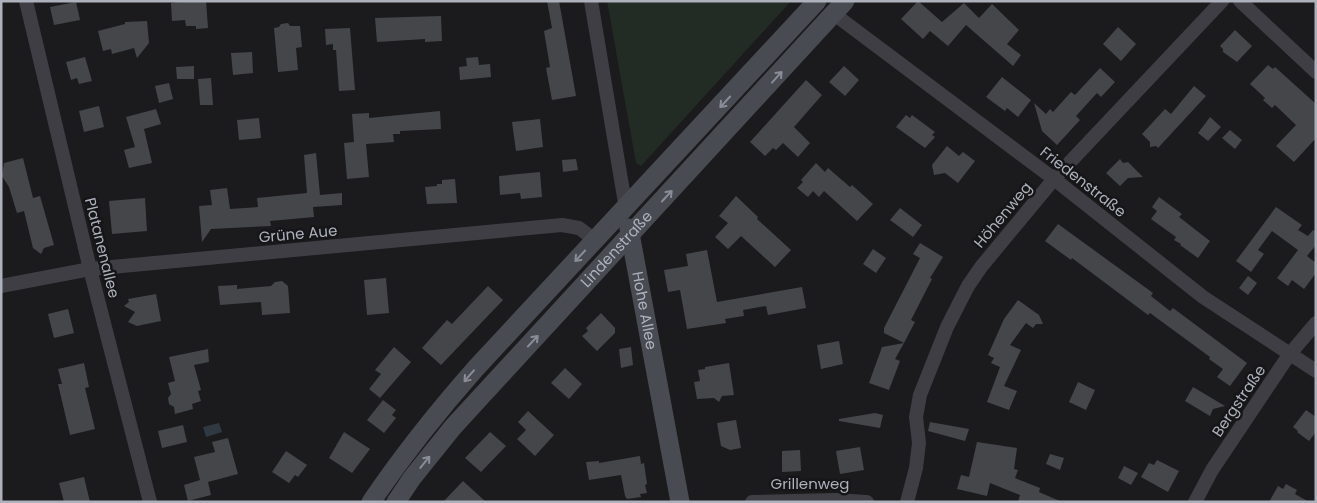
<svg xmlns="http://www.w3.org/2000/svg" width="1317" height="503" font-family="Poppins,sans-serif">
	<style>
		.green { fill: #222b24 }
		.water { fill: #303942 }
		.building { fill: #45464a }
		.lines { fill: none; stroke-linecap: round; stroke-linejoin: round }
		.street { stroke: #3e3e44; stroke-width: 14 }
		.secondary { stroke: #494b52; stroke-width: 19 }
		.oneway { stroke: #8a8d97 }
		.labels { text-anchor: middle; stroke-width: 5; stroke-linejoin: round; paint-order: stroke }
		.street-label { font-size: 15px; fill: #adb1bc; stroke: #161618 }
	</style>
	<rect width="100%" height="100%" fill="#1b1b1d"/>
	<path class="green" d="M607,1H791L641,166L636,163Z"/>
	<path class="water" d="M219,423L222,432L206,437L203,427Z"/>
	<g class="building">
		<path d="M186,1H206L208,28L196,29V26H186L185,20L172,21L171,3Z"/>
		<path d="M547,1H559L576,96L552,100L546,68L550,67L544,31L552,28Z"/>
		<path d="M918,1L942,22L964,3L979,18L992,4L1019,30L1007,44L1021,55L1013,66L966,25L948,46L930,31L923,39L901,19Z"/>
		<path d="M76,2L80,20L54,25L50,7Z"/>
		<path d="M441,16L442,41L425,42V39L377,42L375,18Z"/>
		<path d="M147,21L149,43L137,58L134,48L112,54L111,49L103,51L98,31L125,24V22Z"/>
		<path d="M288,23L290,26H300L302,47L296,48L298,70L278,72L274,28L279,27L281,24Z"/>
		<path d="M1118,27L1136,44L1121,61L1103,44Z"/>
		<path d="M350,28L355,90L339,91L336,50H333V44L326,45L325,29Z"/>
		<path d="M1235,30L1252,46L1237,62L1223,52V49L1220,46Z"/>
		<path d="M252,52L253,73L233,75L231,53Z"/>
		<path d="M85,57L92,81L79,84L77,78L71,80L66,62Z"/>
		<path d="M478,57L479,65L490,64L491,77L460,80L459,67L467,66L466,58Z"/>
		<path d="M1268,65L1273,69L1275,67L1316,104V138L1294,162L1276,146L1296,125L1275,105L1272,108L1263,100L1265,98L1250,84Z"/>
		<path d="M194,66V79H177L176,67Z"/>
		<path d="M844,66L859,80L845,96L829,82Z"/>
		<path d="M1100,68L1115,82L1101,97L1097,93L1076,116L1080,120L1057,145L1042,131L1034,103L1046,114L1050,109L1053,112L1071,92L1075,95Z"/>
		<path d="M1002,77L1031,100L1018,117L1007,108L1005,111L986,97Z"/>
		<path d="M211,78L213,105H200L198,79Z"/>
		<path d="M806,80L822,95L794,127L810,143L798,157L783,143L776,150L773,148L765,156L750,142Z"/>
		<path d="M169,83L173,99L159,103L155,86Z"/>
		<path d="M1194,86L1206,96L1158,148L1156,146L1150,147V142L1142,134L1165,109L1171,114Z"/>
		<path d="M99,106L104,127L84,132L79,111Z"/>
		<path d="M156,109L161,124L144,129L152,163L129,168L124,150L135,147L126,117Z"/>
		<path d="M440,111L441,129L400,131V134H393L394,142L366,144L369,177L347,179L344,143L354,142L352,114L369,113V118Z"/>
		<path d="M906,115L910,118L912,115L935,132L932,135L935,137L925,148L896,127Z"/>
		<path d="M1210,117L1221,127L1208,141L1198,133Z"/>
		<path d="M259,118L261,138L239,140L237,120Z"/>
		<path d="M540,119L543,147L516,151L512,122Z"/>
		<path d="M1230,130L1242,140L1235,149L1222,138Z"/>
		<path d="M947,146L959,156L963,152L975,161L958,183L945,173L934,175L932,165Z"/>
		<path d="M316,153L320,195L342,193V205L313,207L314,217L270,221L271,226L211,229L202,242L199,206L212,205L210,190L227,188L230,209L258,207L257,198L307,193L304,155Z"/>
		<path d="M23,158L33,198L40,196L54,245L44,248L41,254L33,248L24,211L17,213L9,187L2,176L4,163Z"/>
		<path d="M576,159L578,170L563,172L562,160Z"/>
		<path d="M1120,159L1123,163L1128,162L1143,177L1128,178L1120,186L1106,173Z"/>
		<path d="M816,163L825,172L828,168L850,187L852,185L873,204L857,221L824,191L819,197L813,191L808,197L797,188L803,182L801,180Z"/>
		<path d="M540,172L542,197L521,199L520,193L500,195L499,176Z"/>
		<path d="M455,179L457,203L427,204L425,187L437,186V184H442V180Z"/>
		<path d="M736,196L758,217L757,219L791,250L775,267L741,236L728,249L715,237L728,223L719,216Z"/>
		<path d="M1159,197L1182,214L1179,217L1210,241L1198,258L1180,245L1181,244L1174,240L1176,237L1151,219L1157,211L1152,207Z"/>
		<path d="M145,198L147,231L112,234L109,201Z"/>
		<path d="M1276,207L1302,225L1298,230L1308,236L1313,230L1316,232V245L1307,256L1316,263V273L1304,289L1292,280L1288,286L1277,278L1298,250L1272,231L1258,250L1264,254L1251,272L1236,261Z"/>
		<path d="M900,208L922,225L913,237L890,220Z"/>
		<path d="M1058,224L1153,293L1151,296L1170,311L1173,308L1247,363L1230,386L1217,377L1223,369L1209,359L1210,357L1150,313L1148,315L1072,258L1071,260L1045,241Z"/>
		<path d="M920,243L943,257L930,278L932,279L911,320L915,322L904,343L884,333V328L920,258L913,254Z"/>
		<path d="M873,249L886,258L876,273L863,264Z"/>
		<path d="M707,250L717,302L802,287L806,308L768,315L766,306L743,310L744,316L725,319L726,323L687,329L680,290L668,292L664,270L688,266L686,254Z"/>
		<path d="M1248,276L1257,283L1248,295L1239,288Z"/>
		<path d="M386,278L389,313L367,315L364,280Z"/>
		<path d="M282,281L288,286L290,313L262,315L261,302L220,305L218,286L237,285V289L271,286L275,282Z"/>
		<path d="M488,286L503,300L441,365L422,348L447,320L452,324Z"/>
		<path d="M156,294L161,321L137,326L128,322L135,312L124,306L129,302L128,299Z"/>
		<path d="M1018,300L1039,315L1043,324H1036L1033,328L1026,323L1010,345L1021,350L1004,386L1017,391L1009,410L987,402L1000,367L991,363L994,358L988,355L1004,319Z"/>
		<path d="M68,309L74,333L54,338L48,314Z"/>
		<path d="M601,313L615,328V333L597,351L582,336L588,331L586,328Z"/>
		<path d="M839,341L843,364L821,369L817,345Z"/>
		<path d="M904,343L895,359L900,361L889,390L869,383L882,347Z"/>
		<path d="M394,347L411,362L380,398L369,389L381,374L375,370Z"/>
		<path d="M631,347L633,365L621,368L619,349Z"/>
		<path d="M208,349L209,362L194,365L201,390L198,391L201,401L192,404L193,409L175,414L174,407L169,404L168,398L171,394L168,383L175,381L169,357Z"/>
		<path d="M84,363L89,387L85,388L95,429L70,435L58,384H62L58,369Z"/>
		<path d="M729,363L734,395L722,396L719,402L714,398L697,399L694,382L700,381L698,370L705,369V367Z"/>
		<path d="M565,368L582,384L569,399L551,383Z"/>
		<path d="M1078,382L1095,390L1086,410L1069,402Z"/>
		<path d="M1193,387L1225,406L1213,409L1210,416L1185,401Z"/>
		<path d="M383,400L396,410L392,415L396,418L384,433L367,420Z"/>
		<path d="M1306,410L1316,417V432L1309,441L1297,432L1298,431L1293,427Z"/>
		<path d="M528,411L554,435L535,456L517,439L526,430L518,422Z"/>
		<path d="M875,413L883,415L880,428L839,421V419Z"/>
		<path d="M736,420L741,448L730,450L721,446L717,423Z"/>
		<path d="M930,422L969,429L965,441L928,431Z"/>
		<path d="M183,425L187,442L162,448L158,431Z"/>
		<path d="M344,432L370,449L352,473L329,458Z"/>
		<path d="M490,432L506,446L481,472L465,458Z"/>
		<path d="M228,438L238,474L208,482L211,495L188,501L184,485L200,480L194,457L215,452L212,442Z"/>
		<path d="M977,442L1017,448L1014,469L1018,470L1015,478L1040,488L1039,492L1062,502H1018L1020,495L990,483L987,496L957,489L961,475L969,477Z"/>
		<path d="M860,447L864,470L840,474L836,451Z"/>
		<path d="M800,450L801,471L782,472V451Z"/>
		<path d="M286,451L307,465L298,477L295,475L289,483L272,472Z"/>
		<path d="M1050,454L1064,458L1060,470L1046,464Z"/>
		<path d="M640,456L641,464L644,463L647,484L645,485L647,493L640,494L641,497L627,499L625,496L621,475L589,480L586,462L599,461V463Z"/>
		<path d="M1157,460L1179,471L1168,492L1141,477L1149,463L1154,465Z"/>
		<path d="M1124,466L1138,473L1131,485L1118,478Z"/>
		<path d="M84,477L90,502H64L59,483Z"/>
		<path d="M463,481L486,502H443Z"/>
		<path d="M1286,484L1297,490L1295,494L1309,502H1269L1278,486L1283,489Z"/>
	</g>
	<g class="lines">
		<g class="street">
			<path d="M26,1L90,269L150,502"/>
			<path d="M591,1L626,209"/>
			<path d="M1240,1L1316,72"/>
			<path d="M834,14L1054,179L1203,297L1316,371"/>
			<path d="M1,286L90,269L562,225L579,228L595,240"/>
			<path d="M752,502L836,500L867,502"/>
			<path d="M907,502L916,468L919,443L916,417L920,395L947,327L968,286L981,267L1054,179L1222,1"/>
			<path d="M1195,502L1212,470L1289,355L1316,323"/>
		</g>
		<g class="secondary">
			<path id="s1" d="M629,228L680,502"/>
			<path d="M371,502C403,455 438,411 476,368L817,1"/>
			<path id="s2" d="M396,502L412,478L453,427L845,1"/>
		</g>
	</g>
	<defs><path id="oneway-shaft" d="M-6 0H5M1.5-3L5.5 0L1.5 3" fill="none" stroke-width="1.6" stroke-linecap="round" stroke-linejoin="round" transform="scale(1.25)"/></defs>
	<g class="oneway">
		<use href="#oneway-shaft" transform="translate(777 77) rotate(-48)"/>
		<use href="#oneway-shaft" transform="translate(725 102) rotate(133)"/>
		<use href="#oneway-shaft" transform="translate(667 196) rotate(-47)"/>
		<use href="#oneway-shaft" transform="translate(580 256) rotate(133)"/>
		<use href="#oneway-shaft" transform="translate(533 341) rotate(-47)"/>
		<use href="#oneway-shaft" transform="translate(469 376) rotate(131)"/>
		<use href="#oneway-shaft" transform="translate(425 462) rotate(-51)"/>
	</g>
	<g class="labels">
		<g class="street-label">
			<text transform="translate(1083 182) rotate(38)" y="5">Friedenstraße</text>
			<text transform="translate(1003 215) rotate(-50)" y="5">Höhenweg</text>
			<text transform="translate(298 234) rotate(-5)" y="5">Grüne Aue</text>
			<text transform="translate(102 248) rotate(76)" y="5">Platanenallee</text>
			<text dy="5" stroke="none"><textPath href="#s2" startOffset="336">Lindenstraße</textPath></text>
			<text dy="5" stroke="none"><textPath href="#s1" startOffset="84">Hohe Allee</textPath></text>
			<text transform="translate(1239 401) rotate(-56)" y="5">Bergstraße</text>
			<text x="810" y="489">Grillenweg</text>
		</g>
	</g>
	<rect width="1317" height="503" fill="none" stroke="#adb1bc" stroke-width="5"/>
</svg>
